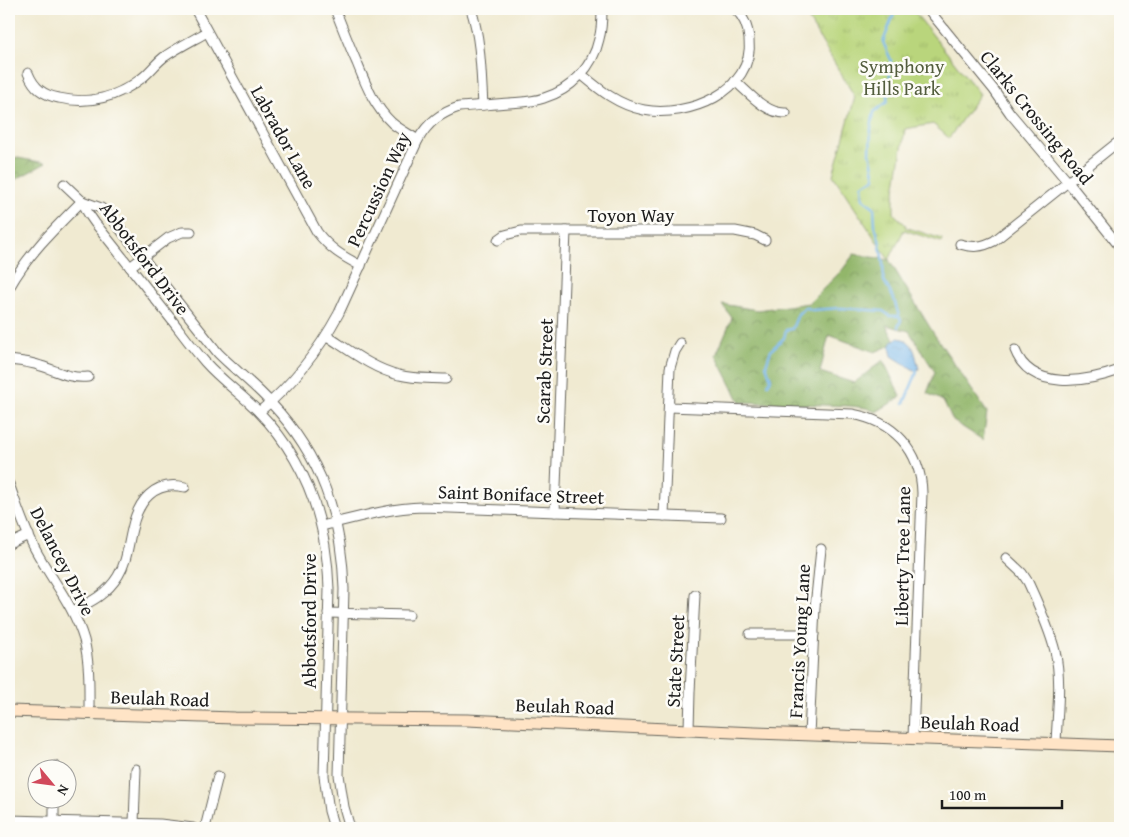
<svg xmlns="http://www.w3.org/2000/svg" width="1129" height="837" font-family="'Gentium Book Plus',serif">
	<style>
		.grass { fill: url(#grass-tufts); stroke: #6a784c }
		.forest { fill: url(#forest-crowns); stroke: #576944 }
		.water { fill: url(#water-ripples); stroke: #486882 }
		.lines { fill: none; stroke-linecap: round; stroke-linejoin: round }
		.stream { stroke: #75b5e9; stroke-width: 2.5 }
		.minor-casing { stroke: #66645b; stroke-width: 11 }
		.secondary-casing { stroke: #66645b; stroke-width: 13 }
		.minor { stroke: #fff; stroke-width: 9 }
		.secondary { stroke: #ffe4c6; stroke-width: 11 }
		.labels { text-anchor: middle; stroke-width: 5; stroke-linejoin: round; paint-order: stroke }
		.park-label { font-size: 19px; fill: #535d3d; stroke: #fdfcf7 }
		.street-label { font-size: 19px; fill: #1c1c1c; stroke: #fdfcf7 }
	</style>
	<defs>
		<pattern id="grass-tufts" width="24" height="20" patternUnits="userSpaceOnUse" patternTransform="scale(1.25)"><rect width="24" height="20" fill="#b9d57b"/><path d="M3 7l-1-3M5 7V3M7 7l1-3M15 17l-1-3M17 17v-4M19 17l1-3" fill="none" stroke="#9eb66a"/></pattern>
		<pattern id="forest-crowns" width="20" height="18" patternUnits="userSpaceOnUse" patternTransform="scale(1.25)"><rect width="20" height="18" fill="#92b66b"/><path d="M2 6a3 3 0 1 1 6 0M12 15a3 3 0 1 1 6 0" fill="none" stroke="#769357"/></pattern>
		<pattern id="water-ripples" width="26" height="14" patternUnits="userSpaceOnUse" patternTransform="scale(1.25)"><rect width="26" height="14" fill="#75b5e9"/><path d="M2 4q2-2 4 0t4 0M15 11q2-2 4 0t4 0" fill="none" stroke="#659bc7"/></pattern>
	</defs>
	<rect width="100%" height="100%" fill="#fdfcf7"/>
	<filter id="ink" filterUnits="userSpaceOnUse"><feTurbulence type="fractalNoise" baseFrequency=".02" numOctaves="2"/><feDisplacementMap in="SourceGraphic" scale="10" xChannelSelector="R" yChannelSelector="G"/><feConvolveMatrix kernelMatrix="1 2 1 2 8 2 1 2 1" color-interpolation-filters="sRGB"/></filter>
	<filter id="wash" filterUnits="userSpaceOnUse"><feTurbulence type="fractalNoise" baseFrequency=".0096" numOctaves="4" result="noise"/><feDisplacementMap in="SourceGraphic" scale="20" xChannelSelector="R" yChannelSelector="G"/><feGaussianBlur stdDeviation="1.12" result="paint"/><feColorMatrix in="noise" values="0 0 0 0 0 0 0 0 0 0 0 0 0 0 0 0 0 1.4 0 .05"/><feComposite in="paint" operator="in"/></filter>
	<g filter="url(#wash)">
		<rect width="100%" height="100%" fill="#f0ead1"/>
		<path class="grass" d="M802,9H912L980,94L949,138L933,124L905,129L894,198V214L906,225L905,227L942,239L941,242L904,230L889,260L833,175L855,97Z"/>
		<g class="forest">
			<path d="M9,155L12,157L46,163L9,183Z"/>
			<path d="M854,254L889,260L934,334L987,412L983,440L953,421L943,401L927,393L935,372L909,331L886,325L896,343L875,352L829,335L820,372L854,383L883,360L901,397L876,412L866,408L851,406L740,402L716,355L732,318L722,304L757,310L809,303L843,269Z"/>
		</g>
		<path class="water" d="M897,338C915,339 915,355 919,369L914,370L892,356L890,347L893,341Z"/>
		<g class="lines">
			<g class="stream">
				<path d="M896,9L883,42L891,60L889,83L887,102L874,112L871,128L870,153L875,178L862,185L863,199L874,207L875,226L879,239L883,263L884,281L894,299L899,316L901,320L898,327"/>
				<path d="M768,384L771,379L766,365L771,350L784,338L786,330L792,329L798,314L805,307L812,310L841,308L883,311L890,316H899"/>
				<path d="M904,403L917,372L915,368"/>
			</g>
		</g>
	</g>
	<g filter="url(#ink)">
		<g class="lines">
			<g class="minor-casing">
				<g id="minor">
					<path d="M195,9L317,232C330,249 342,256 361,266"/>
					<path d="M335,9C342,27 349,45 357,63C366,85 374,106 392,123C400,130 409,134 418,140"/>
					<path d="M471,9C481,40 481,73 483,105"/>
					<path d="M928,9L994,90L1010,113L1068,182L1120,247"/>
					<path d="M28,73C34,88 43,95 59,98C89,105 118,97 142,78C150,72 156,63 164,57C177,48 193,40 207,32"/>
					<path d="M581,74C600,90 618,105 644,110C687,118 755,92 749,39C748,26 744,17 735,9"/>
					<path d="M735,81C749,93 766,114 786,113"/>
					<path d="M64,184L82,201L88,213L95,223C118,251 140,280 163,309C177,326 190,345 205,362C221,380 241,394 258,411C306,460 327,522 329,589L324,776L329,811L334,828"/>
					<path d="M82,201L101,208L109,215L218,353C235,370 255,385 271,403C321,456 342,517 344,589L339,775L344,807L350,828"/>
					<path d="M498,240L505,235L521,231H735L755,235L765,240"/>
					<path d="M960,244C973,248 982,247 994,241L1113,146L1120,141"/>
					<path d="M130,267L168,238L182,232H191"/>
					<path d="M9,288C28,254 55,228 82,201"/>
					<path d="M327,336C349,350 373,369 399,375C414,379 430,378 446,379"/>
					<path d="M1015,350C1031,392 1086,382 1120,370"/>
					<path d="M9,360C19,361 31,362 41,366C58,371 69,379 88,377"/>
					<path d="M669,407L852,414C893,421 921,450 922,493L913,738"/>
					<path d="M259,412C293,384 318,352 339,313L418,140C428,122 441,113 459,107C476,106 493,104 509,103C521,102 533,102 544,98C571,90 593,67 599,39C602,29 602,19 602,9"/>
					<path d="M9,484C17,506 24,528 35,549C51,579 74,606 84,640C90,664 89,688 89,713"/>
					<path d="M555,512L566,231"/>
					<path d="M664,516L670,368L675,351L680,343"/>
					<path d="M322,526C355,518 388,508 423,507L721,518"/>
					<path d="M9,544L29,535"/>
					<path d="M1006,558L1022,573L1028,582C1038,604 1049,627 1055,651C1062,681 1057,713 1056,744"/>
					<path d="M73,611C91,602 107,594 118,576C127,562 128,545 132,529C138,501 154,480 185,487"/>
					<path d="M328,613L409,615"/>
					<path d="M750,634H814"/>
					<path d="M689,729L690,692L695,595"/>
					<path d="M809,735L815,607L821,549"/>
					<path d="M55,770V766"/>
					<path d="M9,820L160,824L193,828"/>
					<path d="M54,821V800"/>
					<path d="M134,823L136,769"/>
					<path d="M205,828L218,776"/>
				</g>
			</g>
			<g class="secondary-casing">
				<path id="secondary" d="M9,711L235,718L467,720L755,733L1120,746"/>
			</g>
			<use href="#minor" class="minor"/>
			<use href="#secondary" class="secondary"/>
		</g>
	</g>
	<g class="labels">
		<g class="park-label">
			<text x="902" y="73">Symphony<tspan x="902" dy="22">Hills Park</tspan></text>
		</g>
		<g class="street-label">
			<text transform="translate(1037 117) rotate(51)" y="7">Clarks Crossing Road</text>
			<text transform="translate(284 137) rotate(61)" y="7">Labrador Lane</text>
			<text transform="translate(378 189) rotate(-65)" y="7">Percussion Way</text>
			<text x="631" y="222">Toyon Way</text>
			<text transform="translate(145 258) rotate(53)" y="7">Abbotsford Drive</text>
			<text transform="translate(544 371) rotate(-88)" y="7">Scarab Street</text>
			<text transform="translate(521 494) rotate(2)" y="7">Saint Boniface Street</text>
			<text transform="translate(902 556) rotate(-89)" y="7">Liberty Tree Lane</text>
			<text transform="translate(63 561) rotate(63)" y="7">Delancey Drive</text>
			<text transform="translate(309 621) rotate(-90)" y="7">Abbotsford Drive</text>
			<text transform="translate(799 641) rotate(-87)" y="7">Francis Young Lane</text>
			<text transform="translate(675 661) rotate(-87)" y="7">State Street</text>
			<text transform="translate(160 698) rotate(2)" y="7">Beulah Road</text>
			<text transform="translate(565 706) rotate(2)" y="7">Beulah Road</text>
			<text transform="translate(970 723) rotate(2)" y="7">Beulah Road</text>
		</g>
	</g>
	<rect width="1129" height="837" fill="none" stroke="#fdfcf7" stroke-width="30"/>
	<g transform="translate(52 784) rotate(119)"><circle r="24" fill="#fdfcf7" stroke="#a3a29f"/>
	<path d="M0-4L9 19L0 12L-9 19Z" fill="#d1495b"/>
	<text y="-8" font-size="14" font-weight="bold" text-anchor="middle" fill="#1c1c1c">N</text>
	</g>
	<path d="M942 800v8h120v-8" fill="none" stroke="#1c1c1c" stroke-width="2.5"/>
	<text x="949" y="800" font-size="15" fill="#1c1c1c" stroke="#fdfcf7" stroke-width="4" paint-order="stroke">100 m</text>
</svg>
